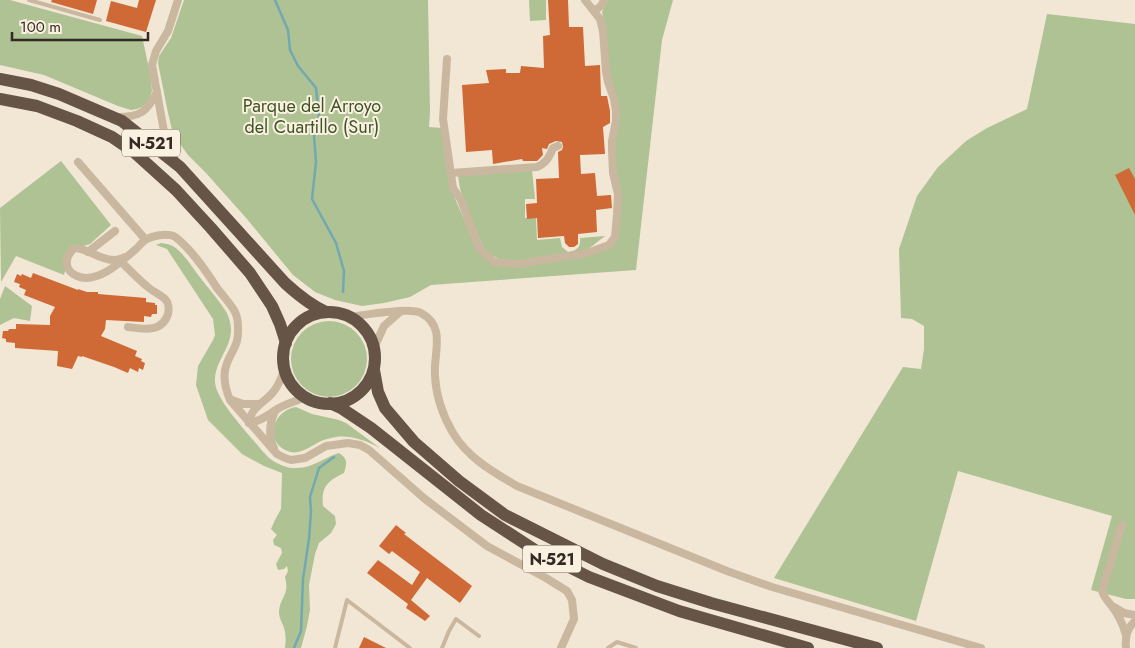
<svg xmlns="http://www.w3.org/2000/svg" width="1135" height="648" font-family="Jost,sans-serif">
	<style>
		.green { fill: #aec294 }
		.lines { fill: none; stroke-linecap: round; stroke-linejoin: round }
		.stream { stroke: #72a9b1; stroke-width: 2.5 }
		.building { fill: #cf6936 }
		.service { stroke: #cab7a0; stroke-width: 4 }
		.minor { stroke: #cab7a0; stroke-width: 8 }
		.trunk { stroke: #665447; stroke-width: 12 }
		.labels { text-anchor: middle; stroke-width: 4; stroke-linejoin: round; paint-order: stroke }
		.shield { fill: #faf1e1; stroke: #6f665d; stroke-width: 1 }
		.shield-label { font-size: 16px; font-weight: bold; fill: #342a24 }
		.park-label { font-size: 18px; fill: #3f5426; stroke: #faf1e1 }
	</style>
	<rect width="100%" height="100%" fill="#f2e7d5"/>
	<g class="green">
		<path d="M0,0H10L142,36L151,78L152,91L149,100L142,107L137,109L131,110L118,106L44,75L0,65Z"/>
		<path d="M184,0H428L430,112L429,127L442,128L450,187L477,249L496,265L603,248L617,231L613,174L617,113L607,57L605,25L602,12L608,0H673L662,40L636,270L431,285L410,297L384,303L362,306L335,300L315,292L293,275L247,219L206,173L188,155L178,141L174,138L168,113L158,63L159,56L171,38Z"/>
		<path d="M529,0H546V20L530,21Z"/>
		<path d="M1047,14L1135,24V599H1126L1091,590L1112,516L958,471L916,621L774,578L903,367L921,369L924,349V326L912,319L901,318L899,249L917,196L938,167L966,141L987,128L1027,109Z"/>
		<path d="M61,161L111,225L90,244L74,249L67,264L64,275L16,256L1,282L0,208Z"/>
		<path d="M532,170L535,199H525V218H536L537,240L560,238L562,247L568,252C577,251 581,247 580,238L605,236L587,250L522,260H501L491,255L483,247L465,204L460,189L458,175L519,172Z"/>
		<path d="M161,243C168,244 173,245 178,250C187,258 194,270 202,280C209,289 218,299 225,310C229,316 231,324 231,331C230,350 214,363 215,382C216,399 243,428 254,441C259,447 264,453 269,458C277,464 287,469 297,468C313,468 325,457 339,453C348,459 347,463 344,473C328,481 321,486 323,506L335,516L336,524L331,533L319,543L315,554L309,585L310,610L307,626L301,648H285C286,641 286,634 284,628C282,622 279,618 279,612C280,596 290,596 285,577L288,571L287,566L284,569L278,570L276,564L282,553L281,548L274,545L273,540L277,535L271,529L275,520L281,509L282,473L264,466L242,454L208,420L196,385L198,366L213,340L215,335L213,319L167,249L156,245Z"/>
		<path d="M5,286L32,306L30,321L14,318L0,325V299Z"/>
		<circle cx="329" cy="359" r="38"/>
		<path d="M296,407L312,414L339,420L346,423L380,448C366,441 352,435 336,437C331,438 325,439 321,441C309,447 298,457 285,450C264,439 274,410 296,407Z"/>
	</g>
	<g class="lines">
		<g class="stream">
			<path d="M275,0L288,30L290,50L298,66L316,88L319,117L314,136L316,162L312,199L336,243L344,271L343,292"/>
			<path d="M294,648L301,631L303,579L309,539L311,511L310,497L319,468L334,457"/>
		</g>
	</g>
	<g class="building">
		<path d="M52,0H97L93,14L51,2Z"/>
		<path d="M139,0H156L146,32L106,21L111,1L137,8Z"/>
		<path d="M548,0H568L569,27H583L585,66L600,65L601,96H607L610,111V123L603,127L605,154L580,155L581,174L595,173L597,196L611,195L612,208L596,210L597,232L578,234V244L574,247H569L565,243L564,236L538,238L537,218L527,219L526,204L537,203L536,179L559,178L558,152L562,150L563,147L562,142L556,141L549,144L547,149L542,148L543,155L537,161H523L522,159L493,164L492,150L466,152L462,85L489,83L486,70L506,69V73H520L521,66L544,68L543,36L550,35Z"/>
		<path d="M1129,168L1135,179V215L1115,175Z"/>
		<path d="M33,273L78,290V289L87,292H98V294L146,298V302L155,303V305H157V314H152L151,317L144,316V322L106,320L105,329L101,336L137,351L135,356L142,359L141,361L145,363L143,370L139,368L138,372L130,368L128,373L114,367L82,356V357L78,356L72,369L57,366L58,351L15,348V343L6,342V339L2,338L3,331H8L9,329H16V324L50,325V316L55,307L24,295L26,290L19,287L20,284L14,282L17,274L21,276L22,274L31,278Z"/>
		<path d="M396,525L406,533L404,534L472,586L460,603L427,578L411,600L430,616L425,621L406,608L408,604L367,573L378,560L412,585L420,572L392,551L389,554L379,546Z"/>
		<path d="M364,637L386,648H359Z"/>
	</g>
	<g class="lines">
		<g class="service">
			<path d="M29,0L100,20"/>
			<path d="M335,648L347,600L410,648"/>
			<path d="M442,648L449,631L456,619L479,636"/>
			<path d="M608,648L617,642L636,648"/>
		</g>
		<g class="minor">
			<path d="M594,11L601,6L604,0"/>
			<path d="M447,59L443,119L453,188L461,200L479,248L494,262L519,264L587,253L609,245L615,237L617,214L618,194L613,173L612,151V141L616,121V111L614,99L608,82L606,72L603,31L600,19L585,0"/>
			<path d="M117,117C140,117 147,112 157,92"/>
			<path d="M78,162L145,239"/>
			<path d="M176,162L165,137L152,65L156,51L168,31L178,0"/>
			<path d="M451,173L537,167C546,163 549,158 553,148L558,146"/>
			<path d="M88,252L115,231"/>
			<path d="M126,257C122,258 118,260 114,260C99,260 88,248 74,248C69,254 66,258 67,265C68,270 72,274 77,276C97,285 122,261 136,249C139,246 143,241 147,239C153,236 163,234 169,235C173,235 177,238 179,240C194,253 206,271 217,288C223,296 231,304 235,312C237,316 238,323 238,327C239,345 233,348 227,363C222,375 225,388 230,400L277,454L285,458L291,460L305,458L326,446L348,443L360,445L369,450L425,499L487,546L546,578L567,591L572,600L574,619L561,648"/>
			<path d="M120,261C130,270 139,280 149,288C154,292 161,295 165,299C169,303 169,310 168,314C162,333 143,329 128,327"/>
			<path d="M349,317C364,315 410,307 421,313C447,327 433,353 435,376C436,396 443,416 453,433C468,458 493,472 517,486L727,571L772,587L981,648"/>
			<path d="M374,348L384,326L401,311"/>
			<path d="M232,400L243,404H259"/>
			<path d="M249,423C251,406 265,403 274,391C279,385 282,376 285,368"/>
			<path d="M249,423C262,421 269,414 279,408C288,403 296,401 306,397"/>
			<path d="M274,448C268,436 270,422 275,411"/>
			<path d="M1122,525L1102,591C1104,598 1107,600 1111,605C1118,614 1123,624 1126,635"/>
			<path d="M1114,607L1124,613L1135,615"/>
			<path d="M1126,648C1125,638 1127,628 1135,621"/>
		</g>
		<g class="trunk">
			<path d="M0,79L31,85L59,94L122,121L180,167L285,283C297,294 310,305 326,312"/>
			<path d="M0,99L37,106L77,121L112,137L134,152L176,190L211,228L250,273L272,306L280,324L286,343"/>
			<circle cx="329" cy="358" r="46"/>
			<path d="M374,370L378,392L385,408L414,442L459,481L505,515L603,564L657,586L711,603L877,648"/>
			<path d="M330,403L341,408L371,428L481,515L535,550L589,577L679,611L808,648"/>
		</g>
	</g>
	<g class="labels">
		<g class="shield">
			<rect x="122" y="129.5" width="58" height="27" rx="4"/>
			<rect x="523" y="545.5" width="58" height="27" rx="4"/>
		</g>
		<g class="shield-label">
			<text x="151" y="149">N-521</text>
			<text x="552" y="565">N-521</text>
		</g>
		<g class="park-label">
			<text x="312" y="112">Parque del Arroyo<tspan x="312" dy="21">del Cuartillo (Sur)</tspan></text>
		</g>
	</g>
	<path d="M12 32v8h136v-8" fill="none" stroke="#342a24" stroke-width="2.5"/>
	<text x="20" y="32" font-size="15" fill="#342a24" stroke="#faf1e1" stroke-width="4" paint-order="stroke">100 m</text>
</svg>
